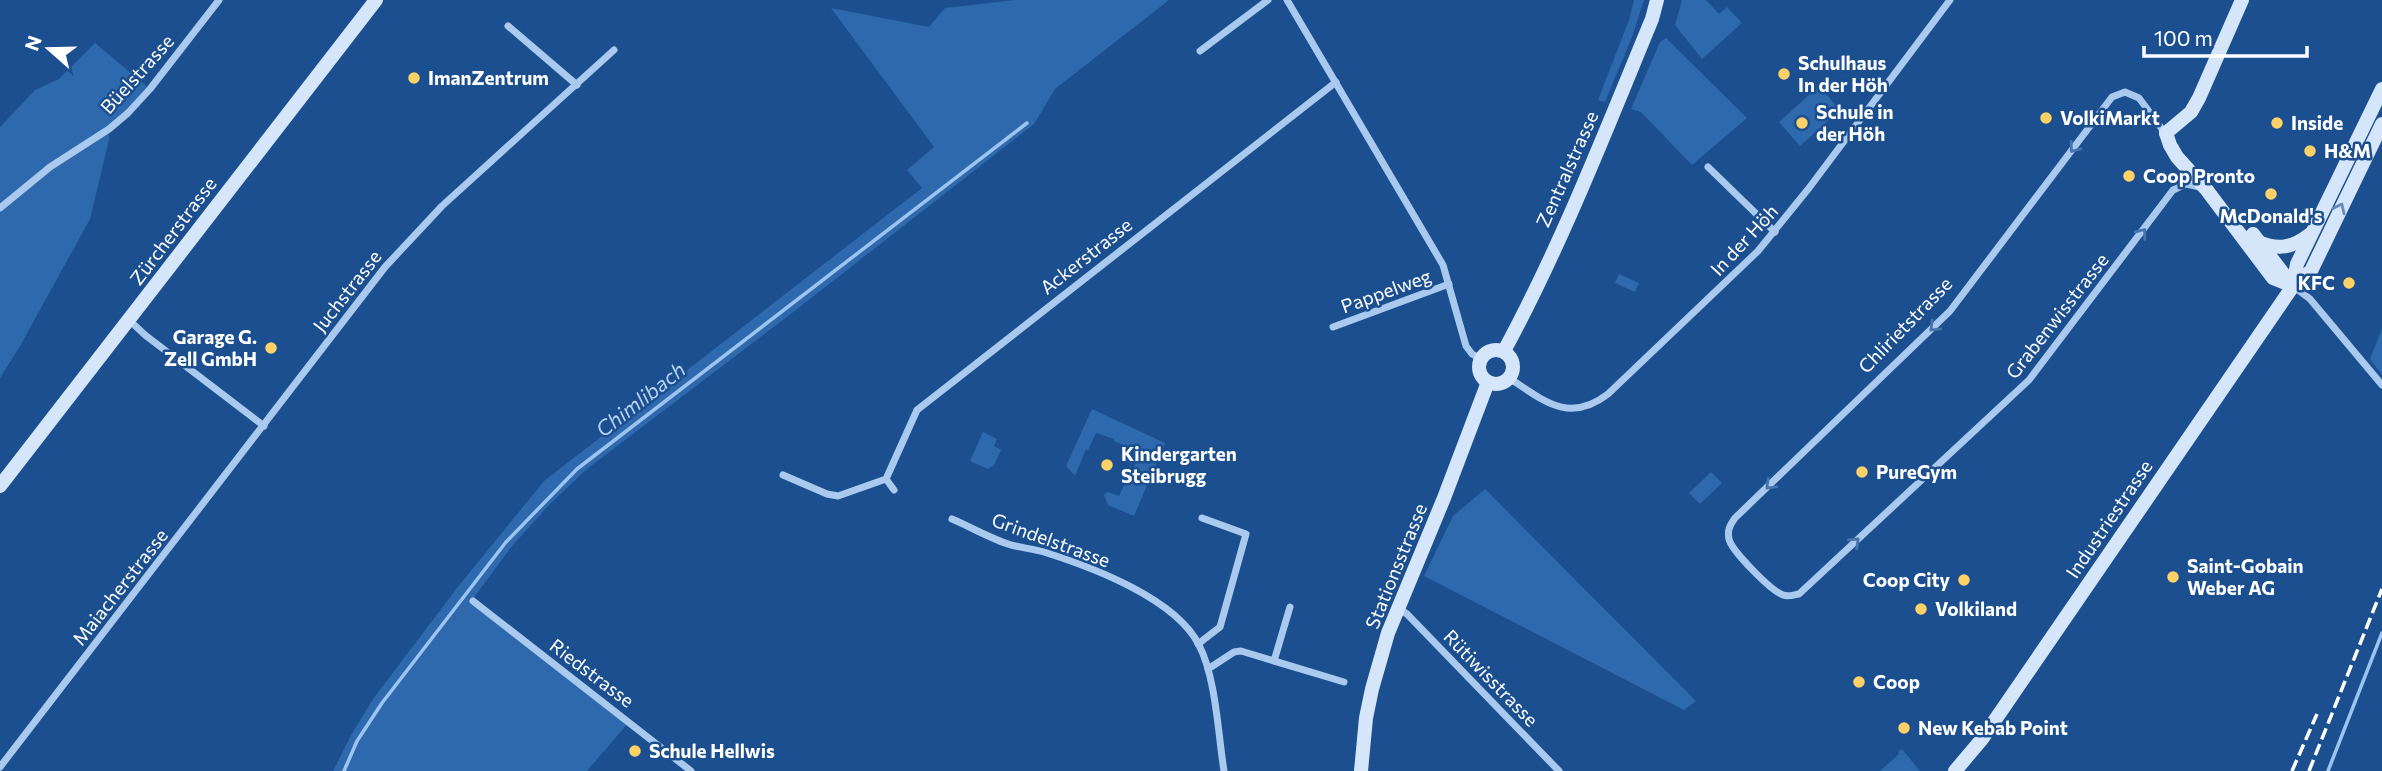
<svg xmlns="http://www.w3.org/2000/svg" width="2382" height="771" font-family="Commissioner,sans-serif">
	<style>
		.green { fill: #2e69ad }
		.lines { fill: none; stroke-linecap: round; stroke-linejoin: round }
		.stream { stroke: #9cc4f0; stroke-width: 3.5 }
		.street { stroke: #a9c9ee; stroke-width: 7 }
		.secondary { stroke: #d6e6fa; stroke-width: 14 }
		.rail { stroke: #fff; stroke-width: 3.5; stroke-dasharray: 12 5; stroke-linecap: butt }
		.oneway { stroke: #4674ac }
		.oneway2 { stroke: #668bba }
		.poi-dot { fill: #ffd166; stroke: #1b4f8f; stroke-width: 2.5 }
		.labels { text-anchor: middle; stroke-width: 5; stroke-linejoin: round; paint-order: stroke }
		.poi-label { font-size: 19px; font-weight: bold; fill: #fff; stroke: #1b4f8f; text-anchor: start }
		.street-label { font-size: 19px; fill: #fff; stroke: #1b4f8f }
		.water-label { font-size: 21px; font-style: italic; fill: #b5d3f5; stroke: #1b4f8f }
	</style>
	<rect width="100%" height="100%" fill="#1b4f8f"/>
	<g class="green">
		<path d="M1015,0H1169L1055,89L1034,124L792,313L587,469L550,504L512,546L472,600L629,722L587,771H333L350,737L373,699L457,588L544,481L922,188L907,170L934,147L831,8L929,27L945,8Z"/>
		<path d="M1634,0H1644L1632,37L1605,102L1598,100L1629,20Z"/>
		<path d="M1682,0H1706L1719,14L1727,7L1742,23L1702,59L1675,25Z"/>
		<path d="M1666,38L1747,118L1692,165L1641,112L1631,109L1660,42Z"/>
		<path d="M95,43L150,89L109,129V140L90,219L20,346L0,378V127L35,90L59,79Z"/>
		<path d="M1819,86L1840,110L1800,146L1779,122Z"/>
		<path d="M1619,274L1639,283L1635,292L1615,283Z"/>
		<path d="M2382,329V375L2370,359Z"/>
		<path d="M1092,409L1165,443L1134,516L1108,505L1104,495L1108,492L1119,496L1126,481L1129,482L1139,453L1114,441V439L1096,433L1088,450L1086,449L1075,476L1066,466Z"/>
		<path d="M983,432L997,439L994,446L1001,450L994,465L988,469L970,461Z"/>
		<path d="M1711,472L1722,483L1700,504L1689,493Z"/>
		<path d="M1485,489L1696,701L1684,710L1424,576L1453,516Z"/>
		<path d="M1902,749L1920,771H1880L1899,754L1898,752Z"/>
	</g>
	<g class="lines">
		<g class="stream">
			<path d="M344,771L357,741L382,703L506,542L577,469L1027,123"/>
			<path d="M2328,771L2382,633"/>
		</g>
		<g class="street">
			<path d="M1287,0L1443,265L1466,346L1472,354L1481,359"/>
			<path d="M508,26L577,85"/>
			<path d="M1200,51L1268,0"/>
			<path d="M2165,133L2139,98L2125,92L2112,97L1950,311L1735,518C1730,525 1727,530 1729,539C1731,550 1771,591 1783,595C1788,597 1793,595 1799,594L2029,380L2173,190L2186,184L2200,187"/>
			<path d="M1708,167L1775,232"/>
			<path d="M0,208L50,167L109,129L128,113L150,89L219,0"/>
			<path d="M2293,286L2310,299L2382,385"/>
			<path d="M129,320L145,335L264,426"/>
			<path d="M1333,327L1449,284"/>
			<path d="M1509,378C1544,401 1569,424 1608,394L1758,251L1809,188L1950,0"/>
			<path d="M783,475L827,494L838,496L886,479L917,410L1336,82"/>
			<path d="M886,479L894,490"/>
			<path d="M952,519C971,527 991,539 1011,545C1022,548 1035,549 1047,553C1094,568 1176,599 1199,645C1216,678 1218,734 1224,771"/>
			<path d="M473,601L691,771"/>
			<path d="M1398,608L1407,614L1559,771"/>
			<path d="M1198,644L1220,627L1246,534L1202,518"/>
			<path d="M1274,661L1290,607"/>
			<path d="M1208,669L1234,652L1241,651L1344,682"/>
			<path d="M0,767L385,267L442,206L614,50"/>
		</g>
		<g class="secondary">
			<path d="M2166,133L2170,145L2177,157L2206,189L2273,278L2293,286"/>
			<path d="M2166,133L2191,112L2199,98L2242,0"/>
			<path d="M2253,234L2292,285"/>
			<path d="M2258,242C2278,250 2292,248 2309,235"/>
			<path d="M2293,286L2297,264L2382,89"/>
			<circle cx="1496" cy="367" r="17"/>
			<path d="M1504,351C1561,246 1606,130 1652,19L1657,0"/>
			<path d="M0,486L376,0"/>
			<path d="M1361,771L1366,718L1372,689L1388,633L1444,498L1488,382"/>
			<path d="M1955,771L1982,739L2293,286L2311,271L2382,124"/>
		</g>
		<g class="rail">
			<path d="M2292,771L2317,714"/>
			<path d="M2309,771L2382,589"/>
		</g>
	</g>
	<defs><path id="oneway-chevron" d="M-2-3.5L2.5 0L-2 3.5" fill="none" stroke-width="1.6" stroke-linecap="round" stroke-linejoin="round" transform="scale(1.75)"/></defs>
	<g class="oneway">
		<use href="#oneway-chevron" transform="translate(2074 148) rotate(127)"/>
		<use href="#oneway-chevron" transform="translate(2142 233) rotate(-53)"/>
		<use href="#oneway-chevron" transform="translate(1934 327) rotate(136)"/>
		<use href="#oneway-chevron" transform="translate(1770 485) rotate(136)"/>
		<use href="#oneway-chevron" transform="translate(1855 542) rotate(-43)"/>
	</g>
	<use class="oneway2" href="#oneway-chevron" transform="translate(2340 208) rotate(-65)"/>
	<g class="poi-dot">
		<circle cx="1784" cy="74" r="7"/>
		<circle cx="414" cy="78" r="7"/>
		<circle cx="2046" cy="118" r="7"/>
		<circle cx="1802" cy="123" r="7"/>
		<circle cx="2277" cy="123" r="7"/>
		<circle cx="2310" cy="151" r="7"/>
		<circle cx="2129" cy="176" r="7"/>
		<circle cx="2271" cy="194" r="7"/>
		<circle cx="2349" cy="283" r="7"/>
		<circle cx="271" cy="348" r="7"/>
		<circle cx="1107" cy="465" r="7"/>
		<circle cx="1862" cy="472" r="7"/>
		<circle cx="2173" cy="577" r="7"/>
		<circle cx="1964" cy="580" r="7"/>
		<circle cx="1921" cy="609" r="7"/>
		<circle cx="1859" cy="682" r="7"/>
		<circle cx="1904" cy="728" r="7"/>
		<circle cx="635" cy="751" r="7"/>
	</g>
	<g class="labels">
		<g class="poi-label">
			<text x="1798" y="70">Schulhaus<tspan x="1798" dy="22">In der Höh</tspan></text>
			<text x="428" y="85">ImanZentrum</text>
			<text x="1816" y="119">Schule in<tspan x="1816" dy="22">der Höh</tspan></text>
			<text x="2060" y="125">VolkiMarkt</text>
			<text x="2291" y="130">Inside</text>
			<text x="2324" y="158">H&amp;M</text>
			<text x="2143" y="183">Coop Pronto</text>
			<text x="2271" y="223" text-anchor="middle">McDonald's</text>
			<text x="2335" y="290" text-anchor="end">KFC</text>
			<text x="257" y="344" text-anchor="end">Garage G.<tspan x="257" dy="22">Zell GmbH</tspan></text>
			<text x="1121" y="461">Kindergarten<tspan x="1121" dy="22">Steibrugg</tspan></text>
			<text x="1876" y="479">PureGym</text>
			<text x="2187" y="573">Saint-Gobain<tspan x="2187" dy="22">Weber AG</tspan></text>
			<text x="1950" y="587" text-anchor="end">Coop City</text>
			<text x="1935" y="616">Volkiland</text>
			<text x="1873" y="689">Coop</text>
			<text x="1918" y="735">New Kebab Point</text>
			<text x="649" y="758">Schule Hellwis</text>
		</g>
		<g class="street-label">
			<text transform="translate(137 74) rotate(-48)" y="7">Büelstrasse</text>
			<text transform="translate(1567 169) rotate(-66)" y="7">Zentralstrasse</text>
			<text transform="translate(173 231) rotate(-53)" y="7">Zürcherstrasse</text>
			<text transform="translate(1744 240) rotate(-47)" y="7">In der Höh</text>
			<text transform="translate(1086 256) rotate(-38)" y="7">Ackerstrasse</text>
			<text transform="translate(347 291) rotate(-52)" y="7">Juchstrasse</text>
			<text transform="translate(1386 291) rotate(-20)" y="7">Pappelweg</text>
			<text transform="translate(2057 316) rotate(-52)" y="7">Grabenwisstrasse</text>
			<text transform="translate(1905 325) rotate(-46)" y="7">Chlirietstrasse</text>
			<text transform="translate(2109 519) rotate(-56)" y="7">Industriestrasse</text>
			<text transform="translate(1051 540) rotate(20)" y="7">Grindelstrasse</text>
			<text transform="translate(1396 566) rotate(-68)" y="7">Stationsstrasse</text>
			<text transform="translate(120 587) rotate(-52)" y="7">Maiacherstrasse</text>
			<text transform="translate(592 673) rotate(37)" y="7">Riedstrasse</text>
			<text transform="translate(1491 678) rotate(46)" y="7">Rütiwisstrasse</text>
		</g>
		<g class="water-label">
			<text transform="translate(641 400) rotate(-38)" y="7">Chimlibach</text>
		</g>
	</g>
	<g transform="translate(49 49) rotate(290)" stroke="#1b4f8f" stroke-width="5" paint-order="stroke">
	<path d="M0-5L12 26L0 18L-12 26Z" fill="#ffffff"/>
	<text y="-10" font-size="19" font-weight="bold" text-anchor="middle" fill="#ffffff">N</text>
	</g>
	<path d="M2144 46v10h163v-10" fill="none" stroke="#ffffff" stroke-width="3.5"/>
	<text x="2154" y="46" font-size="21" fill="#ffffff" stroke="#1b4f8f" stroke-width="5" paint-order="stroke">100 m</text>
</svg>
